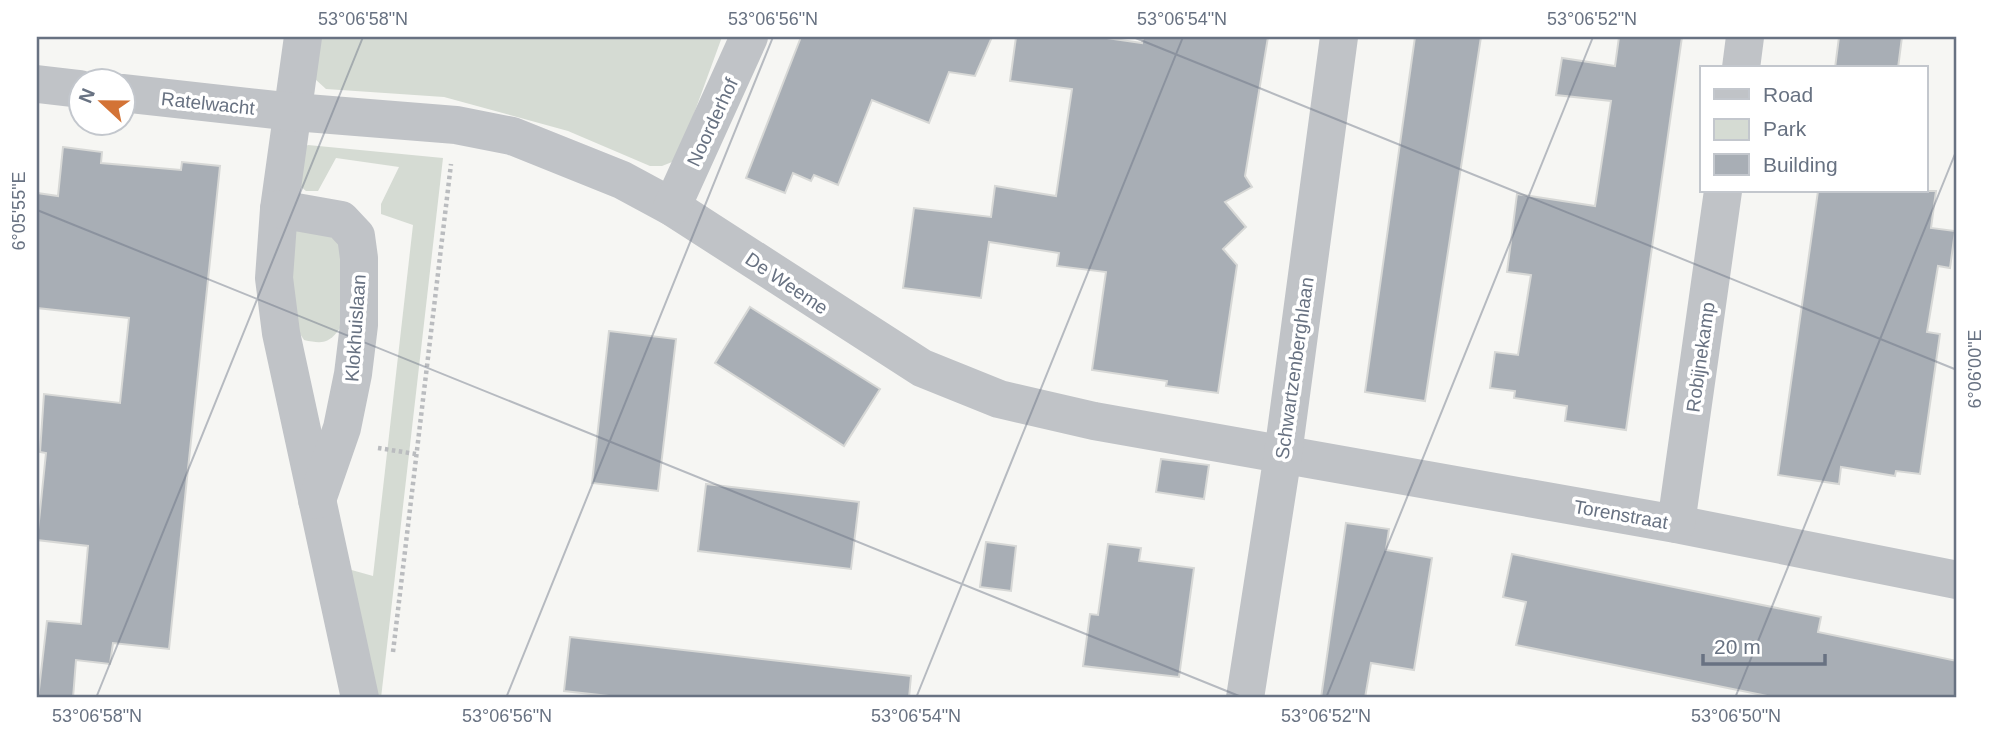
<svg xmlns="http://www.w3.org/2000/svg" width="1994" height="735" font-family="Helvetica,sans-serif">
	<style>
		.green { fill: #d5dbd3 }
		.building { fill: #a8aeb5; stroke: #d7d8d6; stroke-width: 2 }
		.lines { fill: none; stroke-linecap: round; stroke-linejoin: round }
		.path { stroke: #babcbf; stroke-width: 4.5; stroke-dasharray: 3.5 3.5; stroke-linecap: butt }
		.minor { stroke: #c0c3c7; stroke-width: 38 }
		.ticks { fill: none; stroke: #687282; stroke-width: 2; stroke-opacity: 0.45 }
		.labels { text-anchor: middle; stroke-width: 7; stroke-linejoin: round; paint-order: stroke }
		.street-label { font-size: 19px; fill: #687282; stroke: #fff }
		.neatline { fill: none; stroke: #687282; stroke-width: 2.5 }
		.ticks-label { font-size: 18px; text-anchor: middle; fill: #687282 }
	</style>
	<rect width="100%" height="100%" fill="#f6f6f3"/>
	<g class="green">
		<path d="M320,37H722L677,160L662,166H650L568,131L444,97L326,89L315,79Z"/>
		<path d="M308,145L443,158L381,698H377L348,569L373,576L413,225L381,214V204L399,167L336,158L318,191H306L296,183L301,149Z"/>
		<path d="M297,228L326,233L341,244L340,328C329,344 322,344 304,340L293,323L285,262Z"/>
	</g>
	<g class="building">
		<path d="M801,37H992L975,76L949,72L929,123L872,100L838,185L814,175L811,181L793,173L785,193L746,178Z"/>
		<path d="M1016,37H1100L1142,43L1143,37H1268L1245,176L1252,187L1225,202L1246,227L1223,249L1237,265L1218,393L1166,386L1167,381L1092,370L1106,272L1057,266L1059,253L989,242L981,298L903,288L914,208L991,217L995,186L1056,196L1072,89L1010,81Z"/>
		<path d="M1415,37H1481L1425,401L1365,392Z"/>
		<path d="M1619,37H1682L1626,430L1565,421L1567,406L1514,398L1515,391L1490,388L1495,352L1518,355L1531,275L1507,272L1517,194L1595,206L1611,101L1556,95L1562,58L1615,66Z"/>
		<path d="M1839,37H1902L1898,68H1835Z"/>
		<path d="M63,147L102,152L101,163L181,170L182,162L220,166L169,649L113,643L110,664L76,660L73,698H38L47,621L81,624L88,546L37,540L46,453L40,452L44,394L120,403L129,318L37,308V193L58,196Z"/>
		<path d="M1818,191H1936L1931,228L1955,231L1950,268L1938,266L1927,332L1940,334L1920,474L1896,471L1895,476L1841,467L1839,484L1778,475Z"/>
		<path d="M750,307L880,389L844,446L715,363Z"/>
		<path d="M609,331L676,339L658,491L592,483Z"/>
		<path d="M1161,459L1209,465L1204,499L1156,492Z"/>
		<path d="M706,484L859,502L851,569L698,551Z"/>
		<path d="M1346,523L1389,529L1386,550L1432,558L1414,670L1371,663L1365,698H1321Z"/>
		<path d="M986,542L1016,546L1011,591L980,587Z"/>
		<path d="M1108,544L1141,548L1139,561L1194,568L1179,677L1083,666L1090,614L1098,615Z"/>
		<path d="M1512,554L1821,617L1818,632L1957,661V698H1777L1516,645L1526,602L1503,597Z"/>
		<path d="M570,637L911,676L909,698H627L564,691Z"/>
	</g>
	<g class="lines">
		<g class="path">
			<path d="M378,448L416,454"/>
			<path d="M393,652L451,164"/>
		</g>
		<g class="minor">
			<path d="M303,37L279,209L274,278L281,333L360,698"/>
			<path d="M1741,68L1745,37"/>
			<path d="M37,84L80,89"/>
			<path d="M122,93L294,112L456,125L512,136L622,180L672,207L922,368L999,399L1094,421L1676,524L1957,580"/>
			<path d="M672,207L749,37"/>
			<path d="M279,209L341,220L356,236L359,258V325L353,374L342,428L317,500"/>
			<path d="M1676,524L1723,191"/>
			<path d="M1245,698L1283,454L1339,37"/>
		</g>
	</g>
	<path class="ticks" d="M1133,37L1957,370M37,210L1244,698M96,698L363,37M506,698L773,37M916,698L1183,37M1326,698L1593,37M1735,698L1957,149"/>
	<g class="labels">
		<g class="street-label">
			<text transform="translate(208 103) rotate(6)" y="7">Ratelwacht</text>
			<text transform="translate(712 122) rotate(-65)" y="7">Noorderhof</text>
			<text transform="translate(787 283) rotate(34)" y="7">De Weeme</text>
			<text transform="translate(355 328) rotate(-86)" y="7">Klokhuislaan</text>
			<text transform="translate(1700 357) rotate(-82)" y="7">Robijnekamp</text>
			<text transform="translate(1294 368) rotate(-82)" y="7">Schwartzenberghlaan</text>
			<text transform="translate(1621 514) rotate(10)" y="7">Torenstraat</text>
		</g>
	</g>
	<rect width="1994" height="735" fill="none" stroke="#ffffff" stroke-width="77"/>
	<rect x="1700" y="66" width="228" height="126" fill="#ffffff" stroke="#c3c7cd" stroke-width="2"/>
	<rect x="1714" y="89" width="35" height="10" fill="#c0c3c7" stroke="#c3c7cd" stroke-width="2"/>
	<text x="1763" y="102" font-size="21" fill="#687282">Road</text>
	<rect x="1714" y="119" width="35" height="21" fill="#d5dbd3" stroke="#c3c7cd" stroke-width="2"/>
	<text x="1763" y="136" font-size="21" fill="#687282">Park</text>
	<rect x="1714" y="154" width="35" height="21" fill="#a8aeb5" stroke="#c3c7cd" stroke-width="2"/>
	<text x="1763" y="172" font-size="21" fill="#687282">Building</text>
	<g transform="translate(102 102) rotate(292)"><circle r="33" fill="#ffffff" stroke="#c3c7cd" stroke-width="2"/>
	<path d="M0-5L12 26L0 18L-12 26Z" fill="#d37336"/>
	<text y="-10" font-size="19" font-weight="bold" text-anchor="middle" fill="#687282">N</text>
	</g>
	<path d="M1703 654v10h122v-10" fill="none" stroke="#687282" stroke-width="3.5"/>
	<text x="1714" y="654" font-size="21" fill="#687282" stroke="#ffffff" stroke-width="5" paint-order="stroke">20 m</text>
	<rect x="38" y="38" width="1917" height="658" class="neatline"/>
	<g class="ticks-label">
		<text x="363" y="25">53°06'58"N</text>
		<text x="773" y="25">53°06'56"N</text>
		<text x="1182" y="25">53°06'54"N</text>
		<text x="1592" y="25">53°06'52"N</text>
		<text transform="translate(19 211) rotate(-90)" y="6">6°05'55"E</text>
		<text transform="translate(1975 369) rotate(-90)" y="6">6°06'00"E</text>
		<text x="97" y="722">53°06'58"N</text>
		<text x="507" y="722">53°06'56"N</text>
		<text x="916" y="722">53°06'54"N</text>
		<text x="1326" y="722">53°06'52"N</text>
		<text x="1736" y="722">53°06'50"N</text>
	</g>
</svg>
